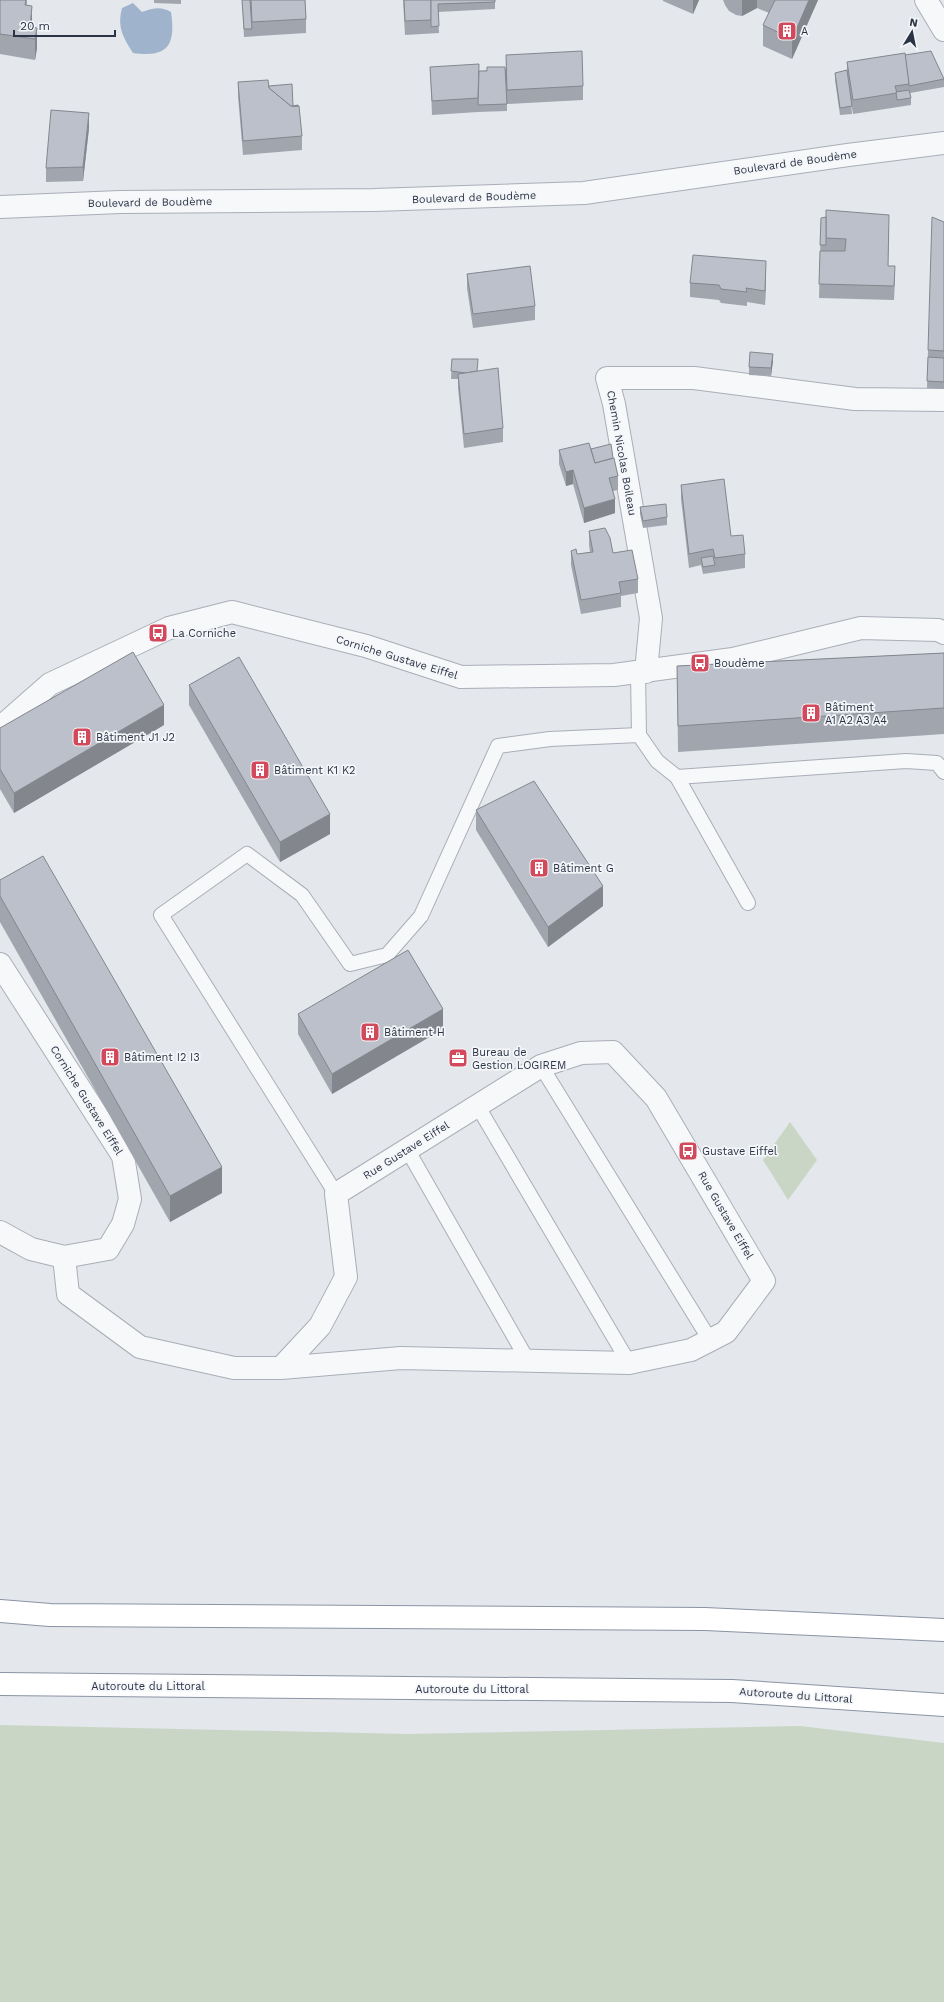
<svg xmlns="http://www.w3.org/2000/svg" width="944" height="2002" font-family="'Work Sans',sans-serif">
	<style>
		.green { fill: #c9d6c5 }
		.water { fill: #9fb4cc }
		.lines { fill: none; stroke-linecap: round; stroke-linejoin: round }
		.lane-casing { stroke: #a9aeb7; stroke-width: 16 }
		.street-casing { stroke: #a9aeb7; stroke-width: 24 }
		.highway-casing { stroke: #8b94a3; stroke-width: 24 }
		.lane { stroke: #f7f8fa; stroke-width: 14 }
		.street { stroke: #f7f8fa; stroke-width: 22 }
		.highway { stroke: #fff; stroke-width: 22 }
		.wall { fill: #a1a5ae }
		.shaded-wall { fill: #83868d }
		.building { fill: #bbc0ca; stroke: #83868d }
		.labels { text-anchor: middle; stroke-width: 3.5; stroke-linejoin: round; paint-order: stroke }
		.poi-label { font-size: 11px; fill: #2b3445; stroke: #f4f6f9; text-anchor: start }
		.street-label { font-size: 11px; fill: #2b3445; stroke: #f4f6f9 }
	</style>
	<rect width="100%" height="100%" fill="#e4e7ec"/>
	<g class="green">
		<path d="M790,1122L817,1160L788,1200L763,1160Z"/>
		<path d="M0,1725L407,1734L800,1726L944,1743V2002H0Z"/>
	</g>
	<path class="water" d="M133,3L142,12C153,8 161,6 171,12C176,45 168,58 133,53C123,37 117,27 122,8Z"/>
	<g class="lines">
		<g class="lane-casing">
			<g id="lane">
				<path d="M638,673L639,735L657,761L677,777L748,903"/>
				<path d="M677,777L906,761L937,763L944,772"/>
				<path d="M541,1066L710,1340"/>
				<path d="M477,1105L629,1363"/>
				<path d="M407,1149L528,1361"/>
				<path d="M336,1194L161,915L247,854L302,895L350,964L387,955L421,916L498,746L550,739L639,735"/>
			</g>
		</g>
		<g class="street-casing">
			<g id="street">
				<path d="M926,0L944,30"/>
				<path d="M0,207L120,202L374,200L584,193L848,155L944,143"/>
				<path d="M646,672L651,618L614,404L607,378H694L855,399L944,400"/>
				<path d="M0,728L50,684L169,628L232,612L366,646L461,677L614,675L733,659L861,628L938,630L944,633"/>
				<path d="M0,964L123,1156L130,1199L123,1224L108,1249L64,1257L31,1249L0,1232"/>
				<path d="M64,1257L68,1294L140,1347L234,1368H281L401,1358L629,1363L691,1350L726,1332L764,1281L656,1098L613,1052L581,1053L541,1066L336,1194L346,1277L320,1326L281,1368"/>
			</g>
		</g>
		<g class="highway-casing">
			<g id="highway">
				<path d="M0,1611L50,1615L705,1619L944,1630"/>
				<path d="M0,1684L732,1691L944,1705"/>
			</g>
		</g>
		<use href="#lane" class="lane"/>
		<use href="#street" class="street"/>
		<use href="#highway" class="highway"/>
	</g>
	<g class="wall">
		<path d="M0,0H27V5L32,27L37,28V48L35,60L0,54Z"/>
		<path d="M154,0H181V4L154,3Z"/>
		<path d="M242,0H305L306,19V33L244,37Z"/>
		<path d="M403,0H495V9L438,12L439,33L405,35Z"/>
		<path d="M663,0H699L693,14L663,1Z"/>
		<path d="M723,0H818L792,59L763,46V25L769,13L757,8L742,16L736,15L729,11L725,5Z"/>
		<path d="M506,55L583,86V100L507,104V111L478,112L432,115L430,67L479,71L506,69Z"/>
		<path d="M905,55L944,79V87L910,93L911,98V105L853,114L851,103L852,114L840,115L835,80V73L847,70V62Z"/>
		<path d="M238,82L269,86L293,106L302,136V150L243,155L238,96Z"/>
		<path d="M89,128L83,181L46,182V168Z"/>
		<path d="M821,218L889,229L888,266L895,280L894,300L819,298Z"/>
		<path d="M944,222V389L927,388L928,350Z"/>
		<path d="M467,274L535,306V320L473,328L467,288Z"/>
		<path d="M766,275L765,305L747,302V306L721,303L719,300L690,297V283Z"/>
		<path d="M452,359L478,371L503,428V442L464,448L458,388V379H451Z"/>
		<path d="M773,361L771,376L749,375V367Z"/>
		<path d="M591,449L613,458L618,476V490L613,491L615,513L584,523L573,484L566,486L559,464V450Z"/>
		<path d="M681,485L731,536L745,554V568L703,574L701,565L689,568L681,499Z"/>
		<path d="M640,507L667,517V525L643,528L640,514Z"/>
		<path d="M589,531L613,553L638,579V593L621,596V607L581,614L571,565V551L577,554L590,552L589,545Z"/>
		<path d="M944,653V734L678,752L677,666Z"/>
		<path d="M189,685L330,834L280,862L189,705Z"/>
		<path d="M164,725L14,813L0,789V728Z"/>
		<path d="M476,810L603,906L548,947L476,830Z"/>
		<path d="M0,880L222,1193L170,1222L0,922Z"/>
		<path d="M298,1014L443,1029L332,1094L298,1034Z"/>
	</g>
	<g class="shaded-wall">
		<path d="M693,0H699L693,14Z"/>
		<path d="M742,0H757V8L742,16Z"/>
		<path d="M809,0H818L792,59V39Z"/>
		<path d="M32,6V26L31,39L30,27Z"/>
		<path d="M37,28V48L35,60V39Z"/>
		<path d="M89,113V128L83,181V167Z"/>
		<path d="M766,261V275L765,305V291Z"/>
		<path d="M773,354V361L771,376V368Z"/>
		<path d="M573,470V484L566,486V472Z"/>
		<path d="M615,499V513L584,523V508Z"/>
		<path d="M164,705V725L14,813V793Z"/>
		<path d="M330,814V834L280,862V842Z"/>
		<path d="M603,886V906L548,947V927Z"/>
		<path d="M443,1009V1029L332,1094V1074Z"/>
		<path d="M222,1167V1193L170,1222V1196Z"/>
	</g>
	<g class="building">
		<path d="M0,0H26L25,5L32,6L30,27L37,28L35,39L0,34Z"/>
		<path d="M242,0H250L252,29H244Z"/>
		<path d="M251,0H305L306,19L252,22Z"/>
		<path d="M404,0H431V20L405,21Z"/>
		<path d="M431,0H495V2L438,4L439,26L431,27Z"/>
		<path d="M775,0H809L792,39L763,25Z"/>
		<path d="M582,51L583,86L507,90L506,55Z"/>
		<path d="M931,51L944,79L909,86L905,55Z"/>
		<path d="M905,53L909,84L895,86L897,93L853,100L847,62Z"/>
		<path d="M479,64L478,98L432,101L430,67Z"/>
		<path d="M487,67H505L507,104L478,105L479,71H487Z"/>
		<path d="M847,70L852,106L840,108L835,73Z"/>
		<path d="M268,80L269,88L291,106H299L302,136L243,141L238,82Z"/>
		<path d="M292,84L293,106L298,105V106H291L269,88V86Z"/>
		<path d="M909,90L911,98L897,100L896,92Z"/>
		<path d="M51,110L89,113L83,167L46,168Z"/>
		<path d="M826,210L889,215L888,266H895L894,286L819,284L820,251H845L846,239L826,238Z"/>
		<path d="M826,217V245H820L821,218Z"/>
		<path d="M932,217L944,222V351L928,350Z"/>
		<path d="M693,255L766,261L765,291L746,288L747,292L721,289L719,285L690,283Z"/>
		<path d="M530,266L535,306L473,314L467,274Z"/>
		<path d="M750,352L773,354L771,368L749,367Z"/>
		<path d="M928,357L944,358V382L927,381Z"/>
		<path d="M452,359H478L477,371L466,373L451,371Z"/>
		<path d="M498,368L503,428L464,434L458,374Z"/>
		<path d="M589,443L595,463L614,458L618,476L609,478L615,499L584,508L573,470L566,472L559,450Z"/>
		<path d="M611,444L613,458L595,463L591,449Z"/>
		<path d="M724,479L731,536L743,535L745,554L715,558L713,549L689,554L681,485Z"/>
		<path d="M666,504L667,517L643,521L640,507Z"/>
		<path d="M605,528L610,538L613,553L632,550L638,579L619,582L621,593L581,600L571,551L576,549L577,554L593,552L589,531Z"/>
		<path d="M713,556L715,565L703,567L701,558Z"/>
		<path d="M133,652L164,705L14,793L0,769V728Z"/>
		<path d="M944,653V708L678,726L677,666Z"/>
		<path d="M239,657L330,814L280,842L189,685Z"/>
		<path d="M534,781L603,886L548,927L476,810Z"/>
		<path d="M43,856L222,1167L170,1196L0,896V880Z"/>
		<path d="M408,950L443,1009L332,1074L298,1014Z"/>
	</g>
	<defs>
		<g id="building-square" transform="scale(1)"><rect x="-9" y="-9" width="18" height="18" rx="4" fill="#d1495b" stroke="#f4f6f9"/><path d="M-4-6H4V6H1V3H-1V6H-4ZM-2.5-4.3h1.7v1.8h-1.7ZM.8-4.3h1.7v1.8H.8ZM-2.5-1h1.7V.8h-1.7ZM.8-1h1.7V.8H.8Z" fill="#fff"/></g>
		<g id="bus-square" transform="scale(1)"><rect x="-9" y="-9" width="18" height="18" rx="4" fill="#d1495b" stroke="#f4f6f9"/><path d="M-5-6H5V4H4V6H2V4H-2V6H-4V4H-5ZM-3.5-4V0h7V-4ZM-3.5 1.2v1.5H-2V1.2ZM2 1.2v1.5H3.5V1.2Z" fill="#fff"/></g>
		<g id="office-square" transform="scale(1)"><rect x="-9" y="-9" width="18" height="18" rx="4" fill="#d1495b" stroke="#f4f6f9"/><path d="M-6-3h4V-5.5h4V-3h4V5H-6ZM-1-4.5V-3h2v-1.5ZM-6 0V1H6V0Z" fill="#fff"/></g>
	</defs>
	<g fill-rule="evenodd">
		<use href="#building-square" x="787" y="31"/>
		<use href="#bus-square" x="158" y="633"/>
		<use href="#bus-square" x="700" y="663"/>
		<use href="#building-square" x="811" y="713"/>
		<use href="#building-square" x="82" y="737"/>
		<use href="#building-square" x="260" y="770"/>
		<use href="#building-square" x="539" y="868"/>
		<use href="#building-square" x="370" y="1032"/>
		<use href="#building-square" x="110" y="1057"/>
		<use href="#office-square" x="458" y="1058"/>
		<use href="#bus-square" x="688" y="1151"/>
	</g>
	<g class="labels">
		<g class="poi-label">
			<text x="801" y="35">A</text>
			<text x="172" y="637">La Corniche</text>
			<text x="714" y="667">Boudème</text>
			<text x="825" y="711">Bâtiment<tspan x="825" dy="13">A1 A2 A3 A4</tspan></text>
			<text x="96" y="741">Bâtiment J1 J2</text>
			<text x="274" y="774">Bâtiment K1 K2</text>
			<text x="553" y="872">Bâtiment G</text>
			<text x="384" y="1036">Bâtiment H</text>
			<text x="472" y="1056">Bureau de<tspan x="472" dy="13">Gestion LOGIREM</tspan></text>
			<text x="124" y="1061">Bâtiment I2 I3</text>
			<text x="702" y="1155">Gustave Eiffel</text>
		</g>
		<g class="street-label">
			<text transform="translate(795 162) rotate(-8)" y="4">Boulevard de Boudème</text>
			<text transform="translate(474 197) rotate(-2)" y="4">Boulevard de Boudème</text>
			<text transform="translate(150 202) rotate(-1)" y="4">Boulevard de Boudème</text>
			<text transform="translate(622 453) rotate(80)" y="4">Chemin Nicolas Boileau</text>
			<text transform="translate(397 657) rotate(17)" y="4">Corniche Gustave Eiffel</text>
			<text transform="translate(87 1100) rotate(58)" y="4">Corniche Gustave Eiffel</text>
			<text transform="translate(406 1150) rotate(-32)" y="4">Rue Gustave Eiffel</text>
			<text transform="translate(726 1215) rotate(60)" y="4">Rue Gustave Eiffel</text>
			<text x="148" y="1690">Autoroute du Littoral</text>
			<text x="472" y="1693">Autoroute du Littoral</text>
			<text transform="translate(796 1695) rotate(4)" y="4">Autoroute du Littoral</text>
		</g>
	</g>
	<g transform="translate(912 32) rotate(10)" stroke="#f4f6f9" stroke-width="3" paint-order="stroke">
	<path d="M0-3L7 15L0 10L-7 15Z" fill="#2b3445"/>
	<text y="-6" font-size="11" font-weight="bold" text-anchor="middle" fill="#2b3445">N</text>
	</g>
	<path d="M14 30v6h101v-6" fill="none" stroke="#2b3445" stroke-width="2"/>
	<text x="20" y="30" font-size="12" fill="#2b3445" stroke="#f4f6f9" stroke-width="3" paint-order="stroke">20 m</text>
</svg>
